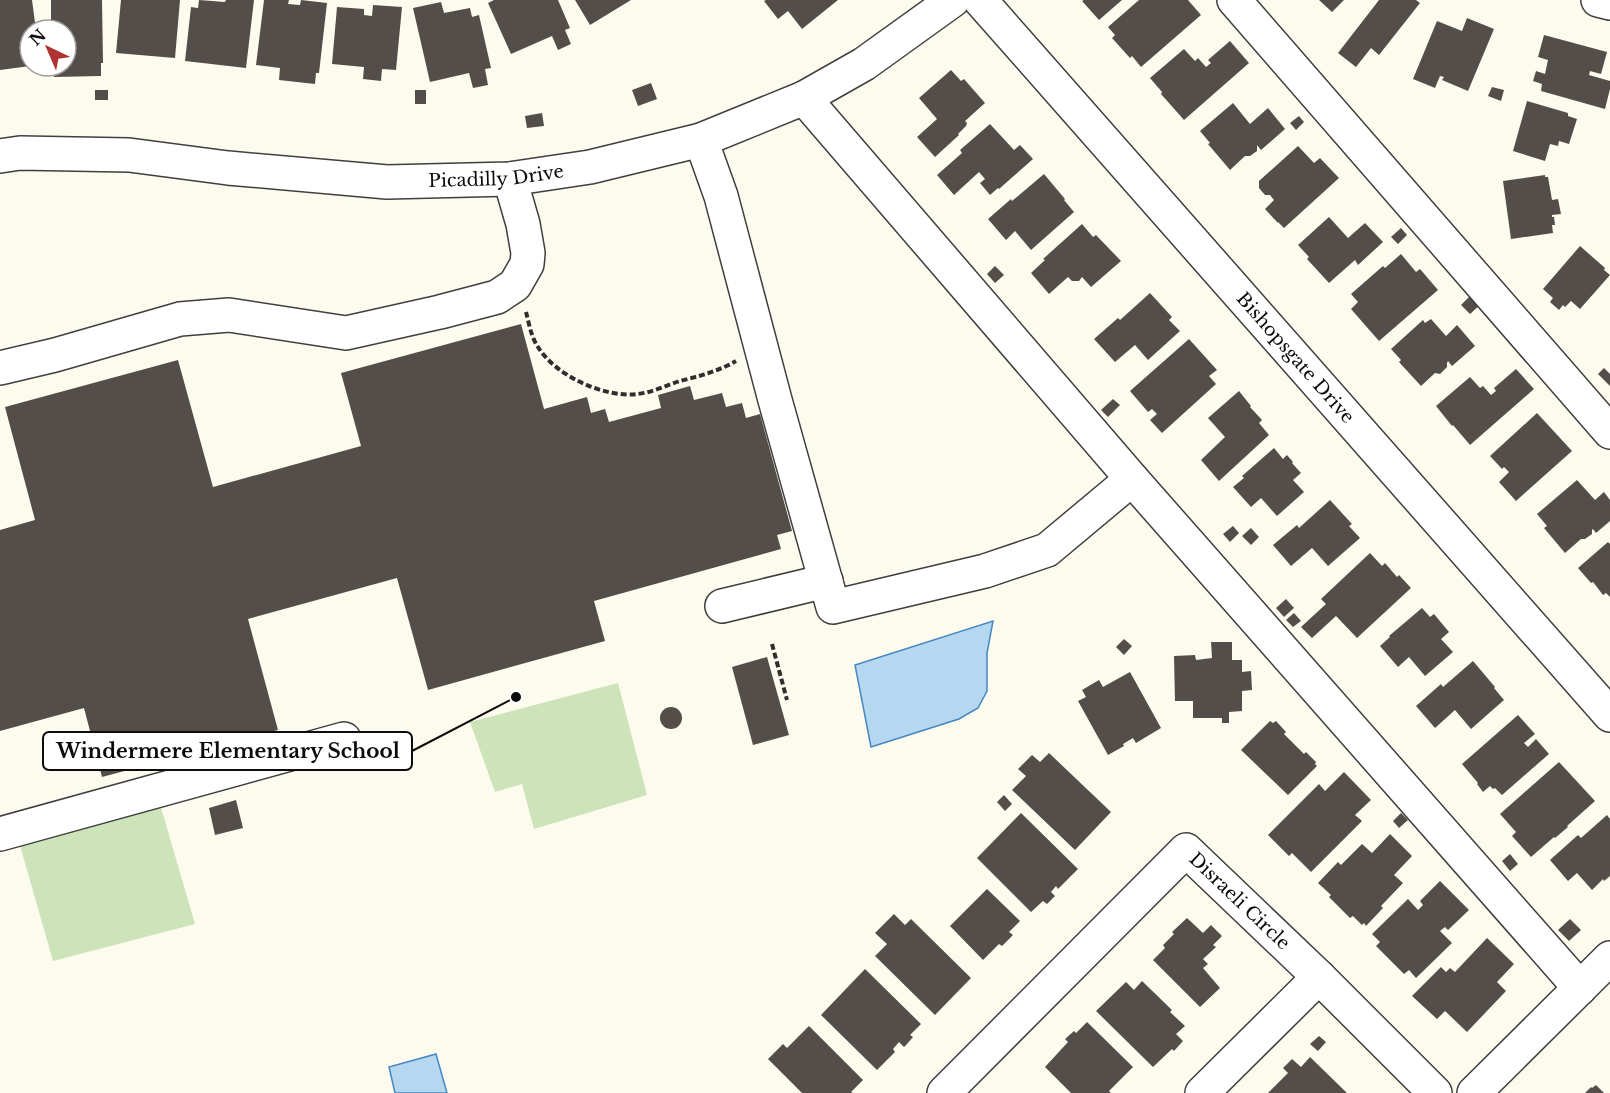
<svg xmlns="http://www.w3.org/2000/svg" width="1610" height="1093" font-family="'Libre Baskerville',serif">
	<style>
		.green { fill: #cde4ba }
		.water { fill: #b6d7f0; stroke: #4587c0; stroke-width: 1.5 }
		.building { fill: #544e4a }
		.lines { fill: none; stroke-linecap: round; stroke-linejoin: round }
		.minor-casing { stroke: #3f3f3f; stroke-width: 36 }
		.path { stroke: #2e2e2e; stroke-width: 4; stroke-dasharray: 6 3; stroke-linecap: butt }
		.minor { stroke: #fff; stroke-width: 33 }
		.labels { text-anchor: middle; stroke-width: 6; stroke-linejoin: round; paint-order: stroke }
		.street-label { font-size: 18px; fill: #0c0c0c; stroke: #fff }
		.leader { fill: none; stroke: #0c0c0c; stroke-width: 2 }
		.callout-dot { fill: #0c0c0c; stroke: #fff; stroke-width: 2 }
		.callout { fill: #fff; stroke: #0c0c0c; stroke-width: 2 }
		.callout-label { font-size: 20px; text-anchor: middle; font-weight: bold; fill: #0c0c0c }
	</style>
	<rect width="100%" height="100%" fill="#fdfbed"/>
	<g class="green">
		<path d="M618,683L647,795L534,829L522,784L495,792L470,722Z"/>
		<path d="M160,804L195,924L53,961L19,842Z"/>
	</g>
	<g class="water">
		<path d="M993,621L987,653V691L978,708L959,719L871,747L855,665Z"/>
		<path d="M436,1054L447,1093H395L389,1067Z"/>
	</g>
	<g class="building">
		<path d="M0,0H32L36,30H30V66L0,70Z"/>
		<path d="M51,0H102L103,63H101V76L54,77V66H66V30H51Z"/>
		<path d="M121,0H180L175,58L116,53Z"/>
		<path d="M199,0L225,2L226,0H254L246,68L185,61L191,7L198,8Z"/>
		<path d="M264,0H289L288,4L300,5L301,0L327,3L319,73H316L315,84L279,80L280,68L256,65Z"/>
		<path d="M494,0H558L570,28L565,30L571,44L558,50L552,36L511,54L488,3Z"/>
		<path d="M575,0H631L590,25Z"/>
		<path d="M766,0H838L802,29L788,11L778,19L764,1Z"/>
		<path d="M1084,0H1122L1099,20L1082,1Z"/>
		<path d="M1139,0H1188L1201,15L1141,67L1132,56L1130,58L1112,38L1115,35L1108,27Z"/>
		<path d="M1319,0H1344L1332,12Z"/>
		<path d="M1379,0H1416L1420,3L1379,55L1371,48L1356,67L1338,53Z"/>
		<path d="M441,2L444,13L470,8L472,17L479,15L491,68L485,69L488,85L473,88L469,73L430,82L413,8Z"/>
		<path d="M373,5L402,7L396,70L382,69L381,81L363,79L364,67L332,64L337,7L364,9V15L372,16Z"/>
		<path d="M1467,18L1494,29L1468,91L1442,80L1444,77L1440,76L1435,88L1413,79L1437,21L1462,31Z"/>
		<path d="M1544,35L1607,52L1601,74L1590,71L1589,75L1610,81V89L1605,109L1541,91L1542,84L1533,81L1536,71L1545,74L1548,60L1538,57Z"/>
		<path d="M1230,41L1249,63L1184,120L1161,94L1162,92L1150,78L1184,49L1195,61L1198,58L1206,67L1211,63L1208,60Z"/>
		<path d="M951,70L961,81L964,79L985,103L965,121L967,123L966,126L958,134L959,135L935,157L917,137L937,119L919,98Z"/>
		<path d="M651,83L657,99L638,106L632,90Z"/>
		<path d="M1492,87L1504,90L1501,101L1488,96Z"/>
		<rect x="95" y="90" width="13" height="10"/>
		<rect x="415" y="90" width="11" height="14"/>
		<path d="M1527,101L1568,113V116L1577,119L1569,144L1559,141L1558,146L1550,144L1545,161L1513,151Z"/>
		<path d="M1233,103L1250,124L1268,108L1285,129L1261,150L1257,145V151L1250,156H1245L1230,170L1208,144L1210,143L1200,131Z"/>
		<path d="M542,113L544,126L527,128L525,116Z"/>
		<path d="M1299,116L1304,122L1296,130L1290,123Z"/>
		<path d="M990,124L1014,150L1020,145L1033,159L999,189L998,188L990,195L980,183L985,179L979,172L954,195L937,175L962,153L960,150Z"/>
		<path d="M1298,146L1314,163L1320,158L1339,178L1284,228L1278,222V223L1265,209L1274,200L1270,195H1265L1259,188V181Z"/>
		<path d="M1044,174L1065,199L1064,200L1074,212L1031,250L1015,231L1006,240L988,219L1011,199L1012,201Z"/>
		<path d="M1545,175V177H1548L1552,200L1558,199L1561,214L1552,215V217H1554L1555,225H1552L1553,233L1511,239L1503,181Z"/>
		<path d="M1329,217L1348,238L1365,223L1383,242L1358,265L1355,260L1329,283L1307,259L1309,257L1298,245Z"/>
		<path d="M1082,224L1093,237L1096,235L1121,261L1091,287L1082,277L1079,281H1072L1068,277L1049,294L1031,273L1045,260L1043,259Z"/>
		<path d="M1401,228L1407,235L1398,244L1391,237Z"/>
		<path d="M1580,246L1605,268L1604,270L1610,275L1580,309L1571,301L1565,307L1563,305L1559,310L1550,302L1553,298L1543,289Z"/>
		<path d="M1401,254L1416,272L1420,269L1438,290L1379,341L1351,309L1358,302L1351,294L1383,266L1385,268Z"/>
		<path d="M995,266L1004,275L995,283L987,274Z"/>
		<path d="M1150,293L1172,317L1169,320L1180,331L1148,360L1135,345L1115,362L1094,339L1118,318L1120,320Z"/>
		<path d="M1472,294L1481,304L1470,314L1461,305Z"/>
		<path d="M1431,319L1446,336L1457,325L1475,346L1452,366L1448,361L1447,363V367L1440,374L1435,373L1421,386L1399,362L1401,360L1391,349L1423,320L1425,323Z"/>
		<path d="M521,324L544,409L587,397L591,413L605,409L609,422L661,408L658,395L690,386L694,400L722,393L726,407L742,403L746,418L760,414L792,531L777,535L781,549L594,601L605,641L428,690L397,578L248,619L278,730L102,777L84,708L0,731V530L35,520L5,407L178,360L213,487L361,446L341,373Z"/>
		<path d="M1189,339L1217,370L1209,376L1216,384L1162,433L1150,420L1157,414L1152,409L1148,412L1130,391Z"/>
		<path d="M1604,368L1610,374V386L1598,374Z"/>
		<path d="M1516,369L1534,389L1470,445L1453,425L1452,426L1436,406L1470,377L1480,388L1483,386L1491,395L1496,391L1494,388Z"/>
		<path d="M1239,391L1251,406L1250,407L1262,420L1259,423L1269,435L1219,481L1201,460L1225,437L1208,418Z"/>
		<path d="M1113,399L1120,405L1108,417L1101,410Z"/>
		<path d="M1537,413L1572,451L1516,501L1499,482L1509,472L1504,467L1502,469L1490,456Z"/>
		<path d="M1274,448L1283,459L1287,455L1293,462L1292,463L1301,473L1293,480L1304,492L1277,516L1261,498L1251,507L1233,487L1244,478L1242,476Z"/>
		<path d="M1577,480L1595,500L1604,492L1610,500V521L1596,533L1593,529L1592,530V534L1585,539H1581L1565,553L1544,528L1547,526L1537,514Z"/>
		<path d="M1330,500L1352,524L1349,526L1360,538L1328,566L1312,548L1291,566L1273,545L1297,525L1299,528Z"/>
		<path d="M1233,526L1239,533L1230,542L1223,534Z"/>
		<path d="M1251,528L1259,537L1251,545L1242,536Z"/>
		<path d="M1608,542L1610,544V597L1606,593L1603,595L1593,582L1591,583L1578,568Z"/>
		<path d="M1370,553L1382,566L1385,563L1397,577L1399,575L1411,588L1357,638L1336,616L1312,638L1301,627L1326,604L1321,599Z"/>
		<path d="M1286,599L1294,608L1284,617L1276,608Z"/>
		<path d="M1422,608L1430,617L1434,614L1449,632L1441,639L1453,652L1425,676L1409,657L1398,667L1380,646L1390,637L1389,636Z"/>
		<path d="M1294,613L1301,621L1293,627L1286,620Z"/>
		<path d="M1124,639L1132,646L1124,655L1116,647Z"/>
		<path d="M1211,642H1232V660H1242V672L1251,671L1252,690L1242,691V711L1229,712V723H1222V718H1193V701H1175L1174,656L1195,655L1196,660L1212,658Z"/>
		<path d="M767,657L789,735L753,745L732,667Z"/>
		<path d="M1473,661L1495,687L1494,688L1504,700L1471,729L1455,710L1435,728L1416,706L1441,684L1443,687Z"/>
		<path d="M1130,672L1161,728L1136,743L1133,738L1123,744L1124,746L1108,755L1078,701L1086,697L1082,690L1099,680L1103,687Z"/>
		<circle cx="671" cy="718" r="11"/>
		<path d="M1518,715L1535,734L1524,743L1528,747L1536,739L1549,754L1502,795L1495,788L1493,789L1490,786L1483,792L1477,784L1478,783L1462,764Z"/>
		<path d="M1270,721L1273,723L1276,721L1286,732L1284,734L1304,754L1306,752L1316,762L1315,764L1317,766L1288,795L1241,750Z"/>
		<path d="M1049,753L1111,812L1075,850L1012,790L1026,776L1018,769L1032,755L1040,762Z"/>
		<path d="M1559,762L1595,801L1567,826L1568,827L1555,838L1554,837L1531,857L1512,836L1516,832L1500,814Z"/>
		<path d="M1344,772L1371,800L1355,815L1362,821L1311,872L1292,853L1289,856L1268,835L1319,784L1325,791Z"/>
		<path d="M1004,795L1012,804L1005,811L997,802Z"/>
		<path d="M236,800L243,828L215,835L209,808Z"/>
		<path d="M1021,813L1078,869L1058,889L1056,886L1051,892L1055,896L1047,904L1043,901L1031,912L977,858Z"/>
		<path d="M1401,813L1408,820L1399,828L1393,821Z"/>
		<path d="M1607,815L1610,819V876L1604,881L1603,879L1592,890L1577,873L1568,881L1550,860L1578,835L1581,838Z"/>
		<path d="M1390,834L1412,856L1394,875L1403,883L1381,906L1383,908L1366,926L1364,923L1362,925L1353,916L1350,918L1329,897L1331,895L1318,883L1338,862L1341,865L1362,844L1372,853Z"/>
		<path d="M1510,854L1518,864L1510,871L1502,861Z"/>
		<path d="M1440,881L1469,910L1448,930L1445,927L1440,931L1452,943L1416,978L1409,970L1404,974L1376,946L1380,942L1372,934L1408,899L1418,910L1423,905L1420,901Z"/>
		<path d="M987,889L1020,921L1009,932L1013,935L1002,946L999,944L983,960L950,926Z"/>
		<path d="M894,914L905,925L911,919L971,978L935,1015L875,956L887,944L875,933Z"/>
		<path d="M1187,918L1203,933L1211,925L1222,936L1213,945L1216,947L1203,959L1208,964L1203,968L1220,988L1200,1007L1153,960L1165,948L1163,945L1174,934L1172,932Z"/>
		<path d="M1570,919L1581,930L1569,941L1558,930Z"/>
		<path d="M1487,938L1514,964L1497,982L1506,991L1467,1032L1445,1011L1437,1019L1412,996L1441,967L1446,972L1450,968L1455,972Z"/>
		<path d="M865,969L921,1024L910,1035L913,1037L907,1044L904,1047L899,1042L893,1049L895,1052L877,1070L821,1015Z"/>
		<path d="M1142,981L1172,1010L1170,1012L1185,1026L1176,1034L1183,1041L1174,1051L1172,1049L1153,1067L1096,1011L1126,982L1134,990Z"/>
		<path d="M1087,1022L1133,1067L1109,1091L1111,1093H1071L1045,1067L1068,1042L1065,1039L1074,1031L1076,1033Z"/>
		<path d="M809,1026L863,1080L851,1092L853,1093H802L768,1059L783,1044L787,1048Z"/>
		<path d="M1319,1036L1326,1042L1318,1051L1310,1044Z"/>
		<path d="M1310,1057L1347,1093H1268L1288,1073L1283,1068L1292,1059L1301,1067Z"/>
		<path d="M1596,1085L1604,1093H1585L1591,1087L1592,1088Z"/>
	</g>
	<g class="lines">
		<g class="minor-casing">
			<g id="minor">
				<path id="s1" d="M980,0L1610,715"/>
				<path d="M1234,0L1610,432"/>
				<path d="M1598,0L1610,3"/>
				<path d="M804,98L1132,479L1580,988"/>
				<path d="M701,140L721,196L775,400L833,607L985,571L1047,550L1132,479"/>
				<path id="s2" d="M0,156L20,153L129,155L228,168L387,182L510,179L590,167L701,140L804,98L864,64L953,0"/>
				<path d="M0,368L55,355L180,319L229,315L346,333L440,312L497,297L515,285L527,264L528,253L523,224L510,179"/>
				<path d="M722,606L826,581"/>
				<path d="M0,834L344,739"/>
				<path id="s3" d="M944,1093L1186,850L1319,977L1435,1093"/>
				<path d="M1202,1093L1319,977"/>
				<path d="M1474,1093L1610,958"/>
			</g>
		</g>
		<g class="path">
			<path d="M526,312C529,323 531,337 538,347C555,375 603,398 637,394C651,393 667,385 680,381C700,376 719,371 736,361"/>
			<path d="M772,644L787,700"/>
		</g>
		<use href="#minor" class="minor"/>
	</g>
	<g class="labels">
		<g class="street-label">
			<text dy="6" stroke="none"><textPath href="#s2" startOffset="498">Picadilly Drive</textPath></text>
			<text dy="6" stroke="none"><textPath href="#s1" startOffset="477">Bishopsgate Drive</textPath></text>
			<text dy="6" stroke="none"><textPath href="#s3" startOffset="417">Disraeli Circle</textPath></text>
		</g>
	</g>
	<path class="leader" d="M516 697L412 751"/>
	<circle class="callout-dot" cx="516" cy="697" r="6"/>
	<rect class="callout" x="43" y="732" width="369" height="38" rx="6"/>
	<g class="callout-label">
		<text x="228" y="758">Windermere Elementary School</text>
	</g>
	<g transform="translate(48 48) rotate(316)"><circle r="28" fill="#ffffff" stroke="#9e9e9e" stroke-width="1.5"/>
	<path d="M0-4.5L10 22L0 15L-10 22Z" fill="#ae3332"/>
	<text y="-9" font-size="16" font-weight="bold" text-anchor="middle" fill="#0c0c0c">N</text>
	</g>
</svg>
